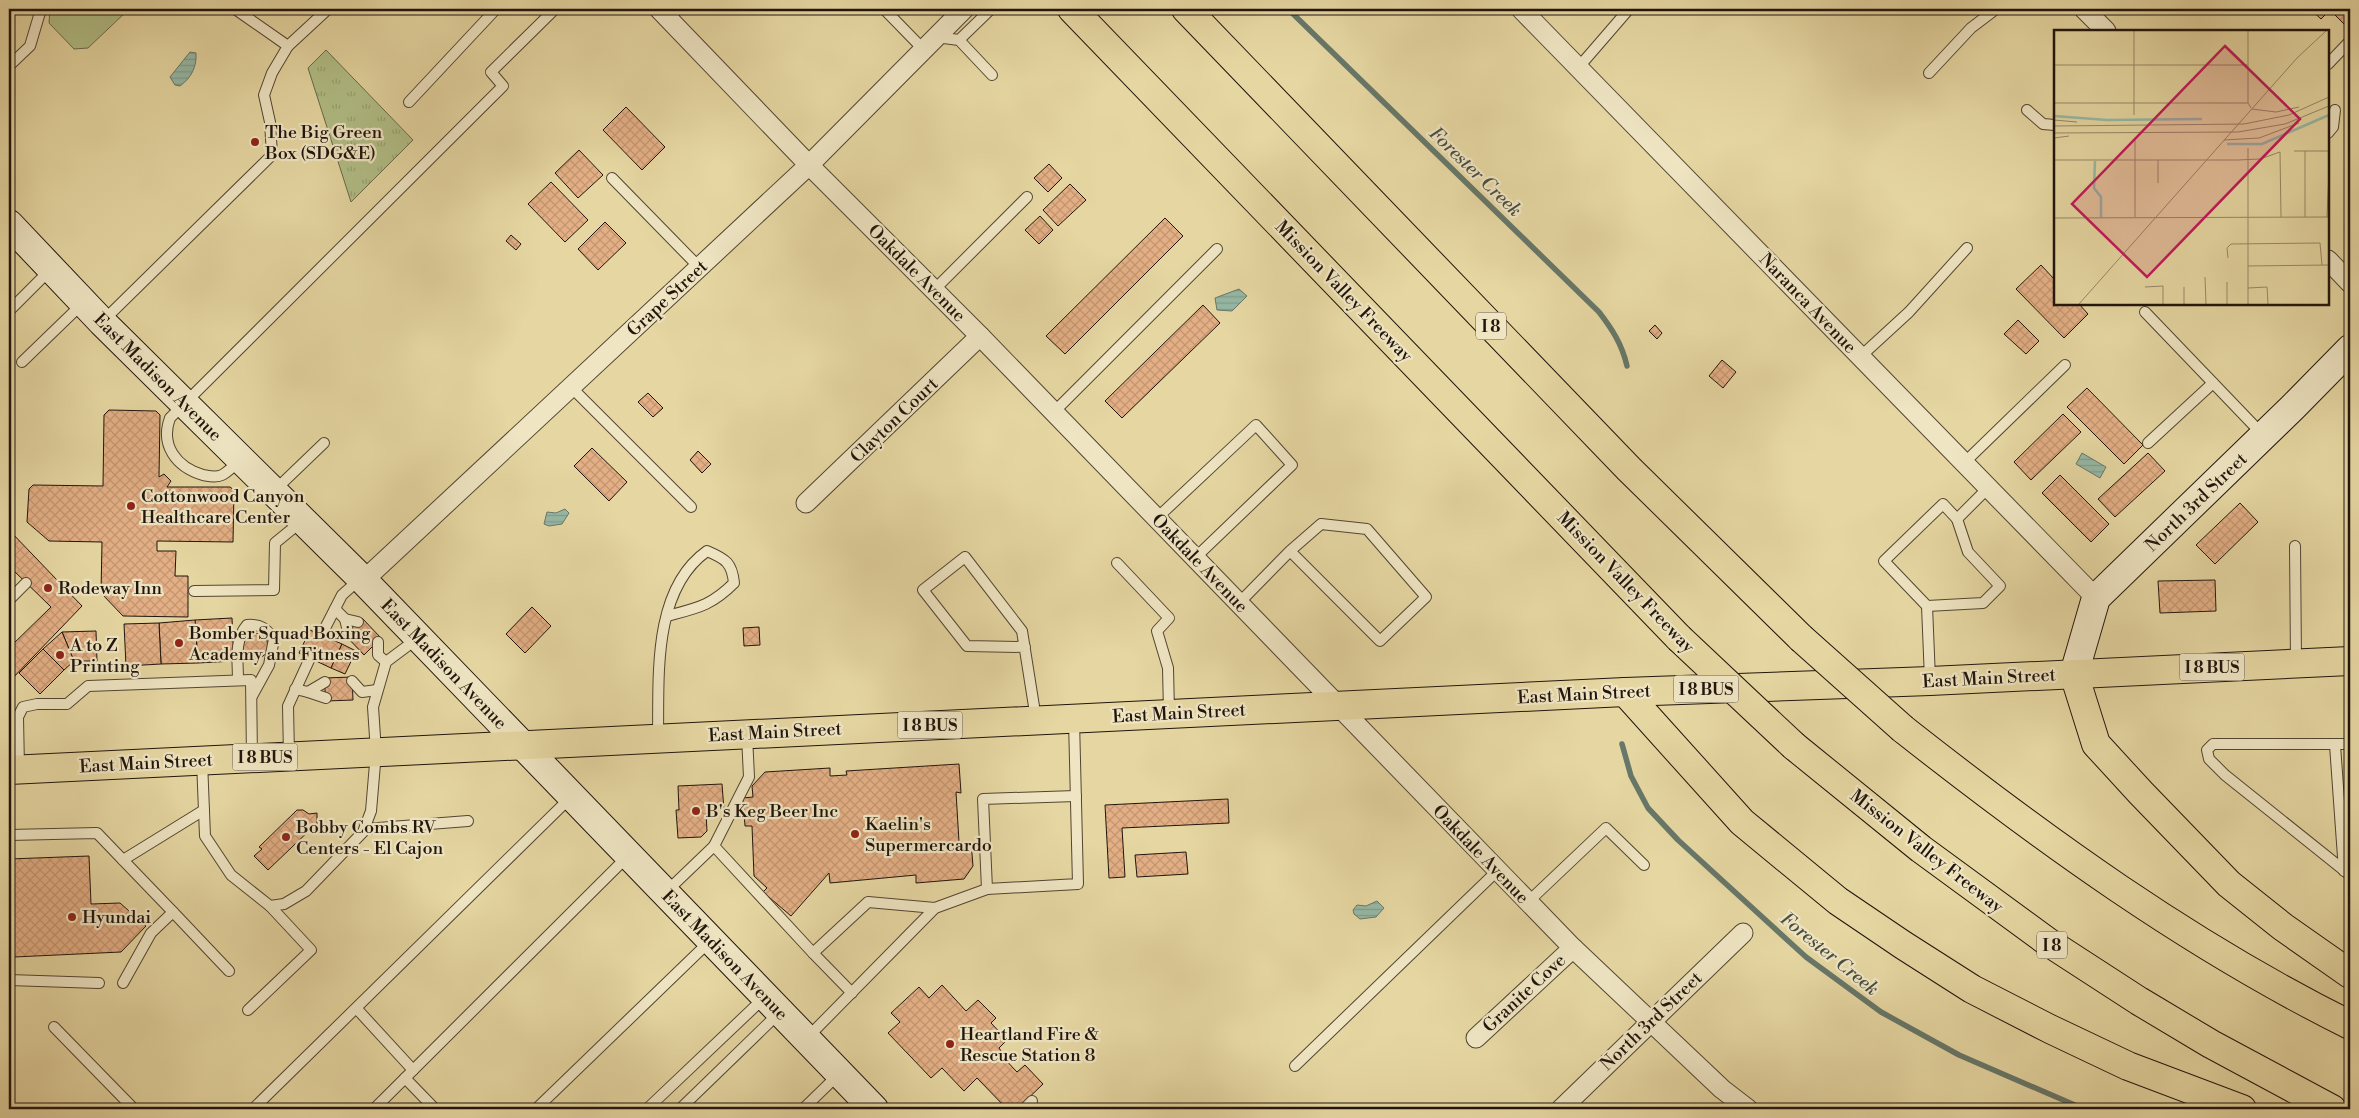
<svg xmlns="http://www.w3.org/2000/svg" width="2359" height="1118" font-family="'Libre Bodoni',serif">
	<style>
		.grass { fill: url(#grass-tufts); stroke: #696a4a }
		.pitch { fill: #b2bf87; stroke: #696a4a }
		.water { fill: url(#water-rules); stroke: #677769 }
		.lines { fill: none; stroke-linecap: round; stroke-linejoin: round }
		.stream { stroke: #677769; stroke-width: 5.5 }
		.building { fill: url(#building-cross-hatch); stroke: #20140c }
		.lane-casing { stroke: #524532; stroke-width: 12 }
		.street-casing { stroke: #524532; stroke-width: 21 }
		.secondary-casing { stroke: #20140c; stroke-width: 30 }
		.primary-casing { stroke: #20140c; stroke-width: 30 }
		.highway-casing { stroke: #20140c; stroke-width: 30 }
		.lane { stroke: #efe5c3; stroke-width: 10 }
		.street { stroke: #efe5c3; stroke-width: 19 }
		.secondary { stroke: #efe5c3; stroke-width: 28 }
		.primary { stroke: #e6d7a2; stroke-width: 28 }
		.highway { stroke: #e6d7a2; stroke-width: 28 }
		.highway-bridge-casing { stroke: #20140c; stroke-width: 30; stroke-linecap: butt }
		.highway-bridge { stroke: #e6d7a2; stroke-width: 28 }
		.poi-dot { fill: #8f2418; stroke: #efe5c3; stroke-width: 2 }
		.labels { text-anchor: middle; stroke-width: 4.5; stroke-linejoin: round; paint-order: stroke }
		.shield { fill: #efe5c3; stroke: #5e5343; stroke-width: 1 }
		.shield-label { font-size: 16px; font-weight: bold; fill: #20140c }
		.poi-label { font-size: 18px; fill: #20140c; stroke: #efe5c3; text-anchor: start }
		.street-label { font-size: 18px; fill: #20140c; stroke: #efe5c3 }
		.water-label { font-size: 19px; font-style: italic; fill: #494e42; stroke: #efe5c3 }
		.inset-river { fill: none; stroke: #96b9a7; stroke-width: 2.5 }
		.inset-road { fill: none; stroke: #978966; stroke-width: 1 }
		.view { fill: #c2185b; fill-opacity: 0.15; stroke: #c2185b; stroke-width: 2.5 }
		.inset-edge { fill: none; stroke: #20140c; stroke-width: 2.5 }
	</style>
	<defs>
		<pattern id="grass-tufts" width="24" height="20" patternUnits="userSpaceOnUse" patternTransform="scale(1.25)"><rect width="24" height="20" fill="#b2bf87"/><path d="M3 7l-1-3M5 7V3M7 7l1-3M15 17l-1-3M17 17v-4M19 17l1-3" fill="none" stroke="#99a373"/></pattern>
		<pattern id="water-rules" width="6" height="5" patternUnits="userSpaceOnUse" patternTransform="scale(1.25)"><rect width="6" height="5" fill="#96b9a7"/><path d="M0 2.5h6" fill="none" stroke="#819e8f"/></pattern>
		<pattern id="building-cross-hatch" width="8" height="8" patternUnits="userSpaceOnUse" patternTransform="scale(1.25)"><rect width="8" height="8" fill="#e4af85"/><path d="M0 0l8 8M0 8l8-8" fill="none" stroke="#c39672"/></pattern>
	</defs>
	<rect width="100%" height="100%" fill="#e6d7a2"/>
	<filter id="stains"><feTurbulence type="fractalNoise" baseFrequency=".004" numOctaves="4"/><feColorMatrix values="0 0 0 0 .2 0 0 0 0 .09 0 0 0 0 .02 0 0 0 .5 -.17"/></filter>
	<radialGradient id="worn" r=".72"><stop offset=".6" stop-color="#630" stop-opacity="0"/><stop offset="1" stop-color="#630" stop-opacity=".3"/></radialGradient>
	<path class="grass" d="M326,50L413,140L351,202L308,68Z"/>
	<path class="pitch" d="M50,9H129L88,48L74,49L49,23Z"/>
	<g class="water">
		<path d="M190,52L196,53C197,67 191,78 180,86L175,85L170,77Z"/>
		<path d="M1239,289L1247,296L1232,311L1217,310L1215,298Z"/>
		<path d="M2082,453L2106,467L2100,478L2076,464Z"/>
		<path d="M565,509L569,513L562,524L549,526L544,524L547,512L556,513Z"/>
		<path d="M1377,901L1384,908L1376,917L1360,919L1354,914L1353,910L1357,905L1366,906Z"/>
	</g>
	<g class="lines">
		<g class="stream">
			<path d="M1288,9L1599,312C1612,329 1622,344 1627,366"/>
			<path d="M1622,744L1631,776L1648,808L1678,840L1806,957L1881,1012L1959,1055L2084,1109"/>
		</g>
	</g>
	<g class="building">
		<path d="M2310,9H2350V18L2344,24L2330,10L2321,19Z"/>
		<path d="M626,107L665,147L642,170L603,130Z"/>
		<path d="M579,150L603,175L578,198L555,173Z"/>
		<path d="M1049,164L1062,178L1048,192L1034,178Z"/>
		<path d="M551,182L588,220L565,242L528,204Z"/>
		<path d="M1070,184L1086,200L1058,226L1043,210Z"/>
		<path d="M1040,216L1053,230L1039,244L1025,230Z"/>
		<path d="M1165,218L1183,236L1065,354L1046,336Z"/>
		<path d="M605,222L626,243L598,270L578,249Z"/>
		<path d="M511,235L521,244L516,250L506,241Z"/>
		<path d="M2041,265L2055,280V304H2079L2088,314L2064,338L2016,289Z"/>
		<path d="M1203,305L1220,323L1122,418L1105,401Z"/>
		<path d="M2018,320L2039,341L2026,354L2004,334Z"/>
		<path d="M1655,325L1662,333L1657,339L1649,331Z"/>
		<path d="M1722,360L1736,372L1723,388L1709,376Z"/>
		<path d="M2087,388L2143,445L2124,464L2067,407Z"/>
		<path d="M648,393L663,408L653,417L638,402Z"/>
		<path d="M109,410L156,411L160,415L159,477L164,474L171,481L167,487H230L234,490L233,542L157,541V551H176L175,576H188V617L123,616L101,593L102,542L49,541L27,522L29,489L33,485L103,486L104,415Z"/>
		<path d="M2063,414L2081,432L2031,480L2014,462Z"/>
		<path d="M592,448L627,482L609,501L574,466Z"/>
		<path d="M698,451L711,464L702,473L690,460Z"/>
		<path d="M2148,453L2165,471L2115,517L2098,499Z"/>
		<path d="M2060,475L2109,524L2091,542L2042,493Z"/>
		<path d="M2240,503L2258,522L2215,564L2196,545Z"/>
		<path d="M9,530L82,606L9,682V648L51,607L11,568L9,570Z"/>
		<path d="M2215,580L2216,611L2160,613L2158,581Z"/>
		<path d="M532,607L551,626L525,653L506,634Z"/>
		<path d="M232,618L234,661L198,663L195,620Z"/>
		<path d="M362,618L381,638L364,655L345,635Z"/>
		<path d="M195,620L198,663L161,664L159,623Z"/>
		<path d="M159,623L161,664L126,666L124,624Z"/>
		<path d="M759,627L760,645L744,646L743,628Z"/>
		<path d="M310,630L342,644L331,668L299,653Z"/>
		<path d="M96,631L97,661H74L62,632Z"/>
		<path d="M62,632L74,661L64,670L43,649Z"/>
		<circle cx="255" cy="646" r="13"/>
		<path d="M342,644L356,651L345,674L331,668Z"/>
		<path d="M43,649L64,670L40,694L19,673Z"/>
		<path d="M352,677L353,700L326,701L324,678Z"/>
		<path d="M959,764L961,793L956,792L959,842H971L973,866L964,879L916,883V875L830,883L829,873L791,916L763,892L767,888L754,876L752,826H745L743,798L753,797L752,786L765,772L830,768V776L847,775L846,771Z"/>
		<path d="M722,784L724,810H717V813H706L707,831L701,837L678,838L676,810H679L678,786Z"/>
		<path d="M1228,799L1229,823L1122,828L1125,877L1109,878L1105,805Z"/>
		<path d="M297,810H303L309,814L317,813V827H313L268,870L254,856L262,849L259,847Z"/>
		<path d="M1186,852L1188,874L1137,877L1135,855Z"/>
		<path d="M89,856L91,904L120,903L146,926L121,952L14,957V964H9V859Z"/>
		<path d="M942,985L966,1011L978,1000L996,1018L991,1023L1007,1040L999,1048L1001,1051L999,1053L1017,1072L1025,1065L1043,1084L1017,1109H1007L977,1078L964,1091L942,1068L931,1078L888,1033L900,1022L891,1013L919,987L929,998Z"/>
	</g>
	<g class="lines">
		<g class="lane-casing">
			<g id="lane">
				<path d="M884,9L923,49"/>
				<path d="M668,19L678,9"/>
				<path d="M936,37L959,40L992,75"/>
				<path d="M959,40L991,9"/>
				<path d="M288,46L328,9"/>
				<path d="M2328,64L2350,41"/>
				<path d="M9,66L30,46L41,9"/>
				<path d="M1578,68L1629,9"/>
				<path d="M1929,73L1971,28L1996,9"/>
				<path d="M409,102L496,9"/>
				<path d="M2027,110L2043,124L2055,125"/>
				<path d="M2328,133L2333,127L2335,110"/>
				<path d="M612,178L699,267"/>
				<path d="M934,290L1027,197"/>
				<path d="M9,311L51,269"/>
				<path d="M2145,312L2263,435"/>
				<path d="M103,321L272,155L270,122L264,95L272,73L288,46L235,9"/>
				<path d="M1860,357L1909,312L1967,248"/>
				<path d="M22,362L83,303"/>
				<path d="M571,387L691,507"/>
				<path d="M1054,412L1217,249"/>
				<path d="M2148,443L2213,383"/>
				<path d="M241,460C235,464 228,472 222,475C216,478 209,476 203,475C176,467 160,445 170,418L503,86L491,72L555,9"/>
				<path d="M1964,463L2065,365"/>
				<path d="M274,491L324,443"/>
				<path d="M1157,518L1256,425L1292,465L1195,558"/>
				<path d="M2295,546L2296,662"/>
				<path d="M1117,563L1169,618L1157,631L1168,668L1169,712"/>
				<path d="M194,591L274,590L275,543L302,521"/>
				<path d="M9,600L26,583"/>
				<path d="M1239,603L1290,551L1321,524L1367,529L1426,597L1380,641L1290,551"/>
				<path d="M1927,606L1983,603L2000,586L1968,552L1957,519"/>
				<path d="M335,609L345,619L358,622"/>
				<path d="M345,619L348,632"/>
				<path d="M322,634L342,595L360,579"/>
				<path d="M378,642V655L386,662"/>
				<path d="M1025,647L967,646L923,590L965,557L1022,631L1036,719"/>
				<path d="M1930,679L1927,606L1884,561L1943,504L1957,519L1988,488"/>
				<path d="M238,680C238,661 234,640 247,625C260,624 266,628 274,639L269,665L252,696"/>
				<path d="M352,681L362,692L377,690"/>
				<path d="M295,689L308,692L325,682"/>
				<path d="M308,692L326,698"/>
				<path d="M747,736L749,777L714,846L813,953"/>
				<path d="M658,737C659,677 652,590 707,551C726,559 732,563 734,583C711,606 697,608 667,616"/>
				<path d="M2350,744H2213L2207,750L2209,759L2225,775L2350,875"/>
				<path d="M2335,745L2344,871"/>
				<path d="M289,755L288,706L310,658"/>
				<path d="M202,761L205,836L231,875L270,906L284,904L306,891L363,832L371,811L376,752L373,707L386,662L418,638"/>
				<path d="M19,768L18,717L23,707L37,704H67L88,686L251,680L252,758"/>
				<path d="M365,829L468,821"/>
				<path d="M9,835L97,833L173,912"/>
				<path d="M123,860L204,810"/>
				<path d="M987,889L983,799L1076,796"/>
				<path d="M666,892L714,846"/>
				<path d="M1528,902L1606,828L1644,865"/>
				<path d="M9,980L99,983"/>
				<path d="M123,983L151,933L173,912L229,971"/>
				<path d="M852,993L813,953L868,902L935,908"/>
				<path d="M357,1009L413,1070"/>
				<path d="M248,1010L311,950L270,906"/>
				<path d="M54,1027L134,1109"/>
				<path d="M807,1038L935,908L987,889L1078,884L1074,720"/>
				<path d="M1295,1066L1497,871"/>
				<path d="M405,1078L435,1109"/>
				<path d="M253,1109L571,797"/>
				<path d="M374,1109L628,856"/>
				<path d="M536,1109L710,941"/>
				<path d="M647,1109L765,997"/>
				<path d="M680,1109L779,1013"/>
				<path d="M803,1109L839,1074"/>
				<path d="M1024,1109L1032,1101"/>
			</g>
		</g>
		<g class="street-casing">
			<g id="street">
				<path d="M659,9L809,165L980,336L1573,948L1722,1089L1748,1109"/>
				<path d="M1521,9L2096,598"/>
				<path d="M2084,9L2106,31"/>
				<path d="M2328,260L2350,283"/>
				<path d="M806,503L980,336"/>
				<path d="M363,581L809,165L964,9"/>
				<path d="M1476,1038L1573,948"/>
				<path d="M1561,1109L1743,933"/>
			</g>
		</g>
		<g class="secondary-casing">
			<g id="secondary">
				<path d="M9,224L102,322L361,578L874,1109"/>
				<path d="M2074,674L2096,598L2293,407L2350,349"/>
			</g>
		</g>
		<g class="primary-casing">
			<path id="primary" d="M9,770L1625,692L1930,681L2350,661"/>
		</g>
		<g class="highway-casing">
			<g id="highway">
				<path d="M1072,9L1679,638"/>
				<path d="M1186,9L1629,469L1801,638"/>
				<path d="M2074,674L2096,744L2141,793L2229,884L2283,927L2350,974"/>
				<path d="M1625,692L1742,822L1838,901L1903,945L1972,989L2050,1029L2128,1066L2242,1109"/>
				<path d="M1903,729C2044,840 2189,945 2350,1025"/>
				<path d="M1794,746L1921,849L2048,942L2139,1001L2211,1044L2332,1109"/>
			</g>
		</g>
		<use href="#lane" class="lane"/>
		<use href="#street" class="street"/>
		<use href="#secondary" class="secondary"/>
		<use href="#primary" class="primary"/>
		<use href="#highway" class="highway"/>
		<g class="highway-bridge-casing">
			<g id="highway-bridge">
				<path d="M1679,638L1794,746"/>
				<path d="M1801,638L1903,729"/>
			</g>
		</g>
		<use href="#highway-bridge" class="highway-bridge"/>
	</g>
	<g class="poi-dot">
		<circle cx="255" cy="142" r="5"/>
		<circle cx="131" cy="506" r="5"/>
		<circle cx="48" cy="588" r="5"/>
		<circle cx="179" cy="643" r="5"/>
		<circle cx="60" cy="655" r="5"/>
		<circle cx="696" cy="811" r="5"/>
		<circle cx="855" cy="834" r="5"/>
		<circle cx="286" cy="837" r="5"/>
		<circle cx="72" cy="917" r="5"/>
		<circle cx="950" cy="1044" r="5"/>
	</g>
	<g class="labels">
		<g class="shield">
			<rect x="1476" y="312.5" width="30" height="27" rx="4"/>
			<rect x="2179.5" y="653.5" width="65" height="27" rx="4"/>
			<rect x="1673.5" y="675.5" width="65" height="27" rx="4"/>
			<rect x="897.5" y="711.5" width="65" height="27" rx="4"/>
			<rect x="232.5" y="743.5" width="65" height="27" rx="4"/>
			<rect x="2037" y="931.5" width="30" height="27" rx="4"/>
		</g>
		<g class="shield-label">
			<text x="1491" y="332">I 8</text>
			<text x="2212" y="673">I 8 BUS</text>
			<text x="1706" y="695">I 8 BUS</text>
			<text x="930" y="731">I 8 BUS</text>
			<text x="265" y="763">I 8 BUS</text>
			<text x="2052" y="951">I 8</text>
		</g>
		<g class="poi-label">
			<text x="265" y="138">The Big Green<tspan x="265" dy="21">Box (SDG&amp;E)</tspan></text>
			<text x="141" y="502">Cottonwood Canyon<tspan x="141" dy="21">Healthcare Center</tspan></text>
			<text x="58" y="594">Rodeway Inn</text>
			<text x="189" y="639">Bomber Squad Boxing<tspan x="189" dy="21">Academy and Fitness</tspan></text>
			<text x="70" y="651">A to Z<tspan x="70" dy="21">Printing</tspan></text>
			<text x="706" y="817">B's Keg Beer Inc</text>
			<text x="865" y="830">Kaelin's<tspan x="865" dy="21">Supermercardo</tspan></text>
			<text x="296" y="833">Bobby Combs RV<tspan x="296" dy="21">Centers - El Cajon</tspan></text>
			<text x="82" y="923">Hyundai</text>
			<text x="960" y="1040">Heartland Fire &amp;<tspan x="960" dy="21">Rescue Station 8</tspan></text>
		</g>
		<g class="street-label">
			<text transform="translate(917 273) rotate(45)" y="6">Oakdale Avenue</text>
			<text transform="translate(1344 291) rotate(46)" y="6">Mission Valley Freeway</text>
			<text transform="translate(667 298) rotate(-43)" y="6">Grape Street</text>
			<text transform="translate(1808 303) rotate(46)" y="6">Naranca Avenue</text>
			<text transform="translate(158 377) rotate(45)" y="6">East Madison Avenue</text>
			<text transform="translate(894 420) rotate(-44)" y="6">Clayton Court</text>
			<text transform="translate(2196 502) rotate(-44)" y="6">North 3rd Street</text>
			<text transform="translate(1200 563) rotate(46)" y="6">Oakdale Avenue</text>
			<text transform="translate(1626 582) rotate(46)" y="6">Mission Valley Freeway</text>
			<text transform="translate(444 664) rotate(46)" y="6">East Madison Avenue</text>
			<text transform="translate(1989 678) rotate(-3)" y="6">East Main Street</text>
			<text transform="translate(1584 694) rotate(-3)" y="6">East Main Street</text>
			<text transform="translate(1179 713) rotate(-3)" y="6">East Main Street</text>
			<text transform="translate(775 732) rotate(-3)" y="6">East Main Street</text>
			<text transform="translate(146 763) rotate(-3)" y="6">East Main Street</text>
			<text transform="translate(1927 851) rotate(38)" y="6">Mission Valley Freeway</text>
			<text transform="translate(1481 854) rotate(46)" y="6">Oakdale Avenue</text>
			<text transform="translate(725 955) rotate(46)" y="6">East Madison Avenue</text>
			<text transform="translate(1524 993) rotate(-43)" y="6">Granite Cove</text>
			<text transform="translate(1651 1021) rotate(-44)" y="6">North 3rd Street</text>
		</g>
		<g class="water-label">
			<text transform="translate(1476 171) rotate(44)" y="7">Forester Creek</text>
			<text transform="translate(1830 953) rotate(39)" y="7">Forester Creek</text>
		</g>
	</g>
	<g transform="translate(2054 30)">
		<rect width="275" height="275" fill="#e6d7a2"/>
		<path class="inset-river" d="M0,86L53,90L148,89M173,114H208L275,85M41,131L40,158L47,167V187"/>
		<path class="inset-road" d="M194,1V73L197,78M0,35H194M0,73H194M198,79L222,82L245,77M80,85V1M0,90L23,92M0,96L190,94L235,85L275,67M0,103L184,102L231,94L275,76M0,108L15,106M170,110L205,108L245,93M240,121H275M251,121V187M0,130H184L206,129L226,122L227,187M104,153V130M81,187V109M273,187L275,141M0,188L275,187M174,228L173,218L177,214L266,213L268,235M194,236L275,235M151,247L152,274M91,257L109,256V274M130,257V274M194,258L213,257L214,274M25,274L243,28L272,1M173,274V252M194,274V118"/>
		<path class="view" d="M171,16L246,89L93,247L18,174Z"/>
		<rect width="275" height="275" class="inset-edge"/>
	</g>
	<rect width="2359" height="1118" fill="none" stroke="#e6d7a2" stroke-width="30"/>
	<rect x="10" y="10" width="2339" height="1098" fill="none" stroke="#20140c" stroke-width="2.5"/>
	<rect x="15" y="15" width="2329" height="1088" fill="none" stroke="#20140c"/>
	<rect width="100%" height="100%" filter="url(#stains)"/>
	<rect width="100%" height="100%" fill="url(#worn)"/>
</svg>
